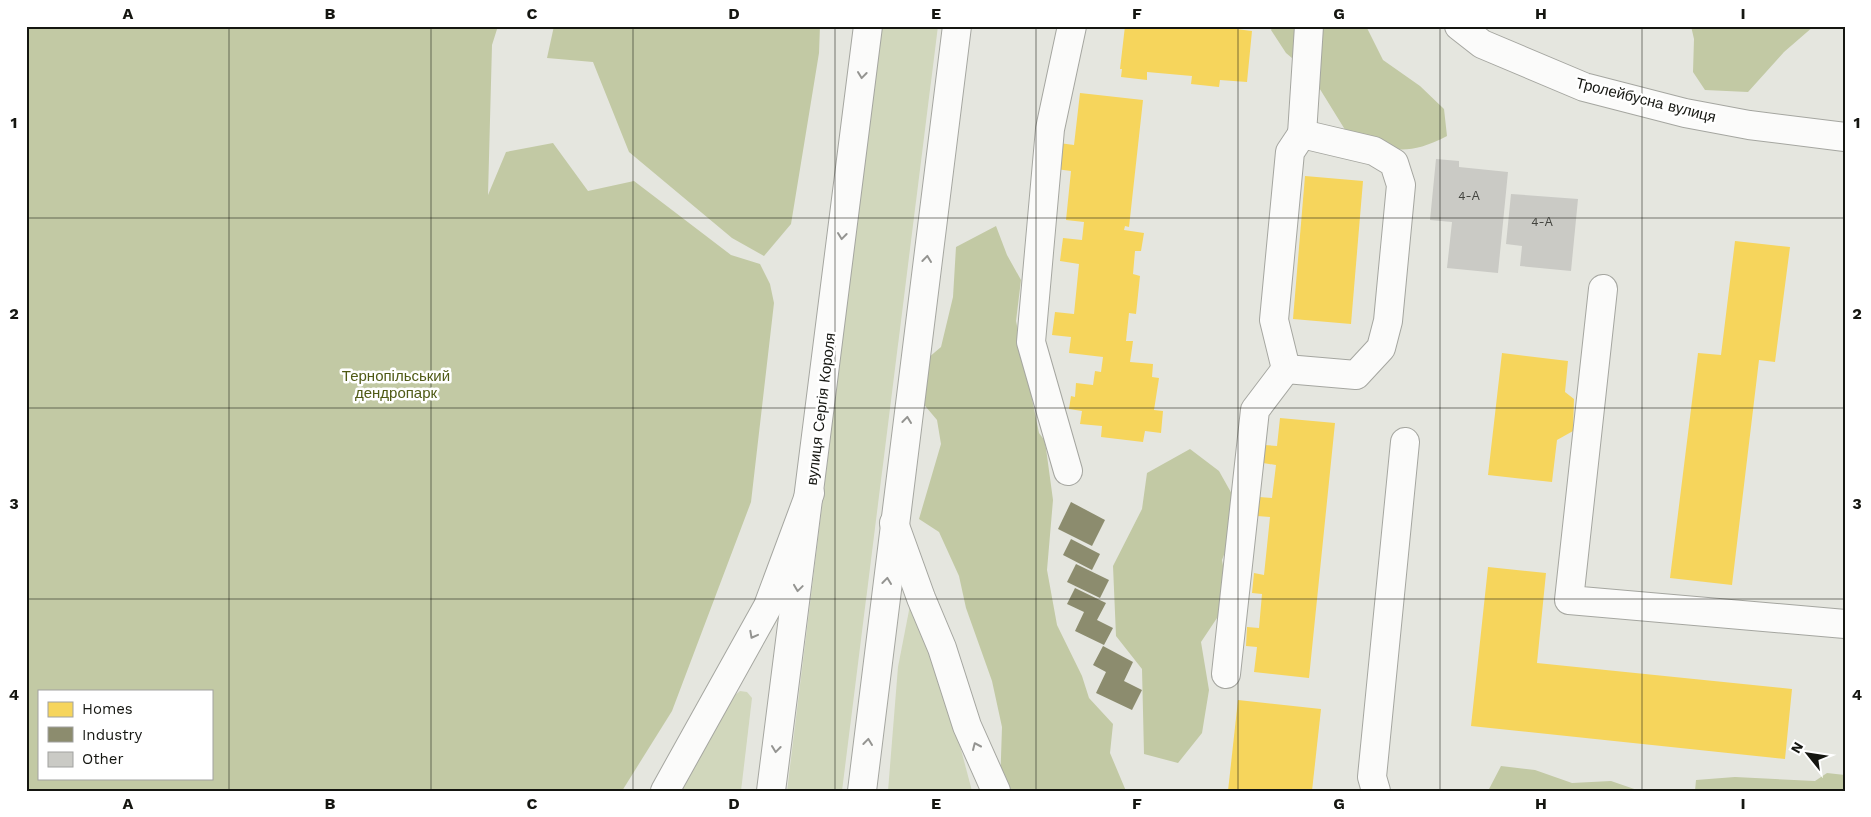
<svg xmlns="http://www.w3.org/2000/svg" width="1871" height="817" font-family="'Work Sans',sans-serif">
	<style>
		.green { fill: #d1d7bc }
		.forest { fill: #c2c9a4; fill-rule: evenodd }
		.homes { fill: #f6d55c }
		.industry { fill: #8c8c6e }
		.building { fill: #cacac5 }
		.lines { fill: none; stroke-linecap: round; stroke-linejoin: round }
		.minor-casing { stroke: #a5a6a0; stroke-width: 30 }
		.major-casing { stroke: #a5a6a0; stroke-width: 30 }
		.highway-casing { stroke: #a5a6a0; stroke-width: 30 }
		.minor { stroke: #fbfbfa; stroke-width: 28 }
		.major { stroke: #fbfbfa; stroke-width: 28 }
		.highway { stroke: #fbfbfa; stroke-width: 28 }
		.oneway { stroke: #949491 }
		.grid { fill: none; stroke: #151611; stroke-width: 1; stroke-opacity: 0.55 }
		.labels { text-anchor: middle; stroke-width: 5; stroke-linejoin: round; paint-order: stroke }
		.number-label { font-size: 12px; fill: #42433e }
		.street-label { font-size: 15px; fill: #151611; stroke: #fff }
		.park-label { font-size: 15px; fill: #4f5a15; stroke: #fff }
		.neatline { fill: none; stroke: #151611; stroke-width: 2 }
		.grid-label { font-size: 16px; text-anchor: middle; font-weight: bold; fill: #151611 }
	</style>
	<rect width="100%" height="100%" fill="#e5e6df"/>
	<g class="green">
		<path d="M881,26H938L842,791H787Z"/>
		<path d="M912,595L946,693L972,791H888L898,667Z"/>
		<path d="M740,691L747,692L752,698L741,791H679L730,699Z"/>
	</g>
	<g class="forest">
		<path d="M26,26H498L492,45L488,195L506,152L553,143L588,191L634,181L731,255L760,264L770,284L774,303L751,502L672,711L622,791H26ZM39,691H211V778H39Z"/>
		<path d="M554,26H820L819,53L791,224L764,256L732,238L629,152L593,62L547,58Z"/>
		<path d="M1273,26H1366L1383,60L1420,86L1444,109L1447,136C1407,157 1393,149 1352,141L1310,73L1286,53L1271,30Z"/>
		<path d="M1691,26H1814L1784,52L1748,92L1705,90L1693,72L1694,39Z"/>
		<path d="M996,226L1007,255L1021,280L1016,321L1039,433L1045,441L1053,500L1047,570L1057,625L1082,676L1089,698L1113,724L1110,753L1126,791H1003L1000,788L1002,727L992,681L966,608L959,576L939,532L919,519L941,444L937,420L921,401L928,358L941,347L953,297L956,247Z"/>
		<path d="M1190,449L1219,471L1233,496L1234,528L1222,560L1229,600L1201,642L1209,690L1202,733L1178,763L1144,754L1142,669L1116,636L1113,566L1142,509L1147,473Z"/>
		<path d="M1501,766L1535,770L1572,783L1611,781L1640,791H1488Z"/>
		<path d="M1827,773L1845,775V791H1695L1696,780L1735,777L1815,781Z"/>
	</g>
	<g class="homes">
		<path d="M1125,26H1212L1252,31L1247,82L1220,80L1219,87L1191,84L1192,76L1147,72V80L1121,77L1122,69H1120Z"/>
		<path d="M1080,93L1143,100L1129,227L1125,226L1124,230L1144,233L1141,251H1135L1133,274L1140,276L1136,314L1129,313L1126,341H1133L1130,362L1153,364L1152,377L1159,378L1154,410L1163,411L1161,433L1145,431L1143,442L1101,437L1102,426L1080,424L1082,411L1069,409L1071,396L1075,397L1076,383L1093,385L1095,371L1101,372L1103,357L1069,353L1071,337L1052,335L1055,312L1074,314L1079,264L1060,261L1063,238L1082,240L1084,222L1066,220L1071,171L1056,169L1059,143L1074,145Z"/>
		<path d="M1305,176L1363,181L1351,324L1293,319Z"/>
		<path d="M1735,241L1790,247L1775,362L1759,360L1732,585L1670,578L1698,353L1721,355Z"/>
		<path d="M1502,353L1568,361L1565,392L1574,399L1573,431L1557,440L1552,482L1488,475Z"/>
		<path d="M1280,418L1335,423L1309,678L1254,672L1257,647L1246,646L1247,627L1259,628L1262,594L1252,593L1254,573L1264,575L1270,517L1257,516L1259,497L1272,498L1276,465L1263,463L1264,445L1277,446Z"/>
		<path d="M1488,567L1546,573L1537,663L1792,689L1785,759L1471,726Z"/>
		<path d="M1238,700L1321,709L1312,791H1228Z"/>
	</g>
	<g class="industry">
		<path d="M1071,502L1105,520L1092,546L1058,529Z"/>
		<path d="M1071,539L1100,554L1092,570L1063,555Z"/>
		<path d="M1076,564L1109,580L1100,598L1067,582Z"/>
		<path d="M1075,588L1106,603L1097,620L1113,628L1104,645L1075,631L1084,612L1067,604Z"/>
		<path d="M1103,646L1133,662L1124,681L1142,690L1132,710L1096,693L1106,672L1093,665Z"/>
	</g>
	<g class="building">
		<path d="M1436,159L1459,161V167L1508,172L1498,273L1447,268L1452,222L1430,220Z"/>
		<path d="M1511,194L1578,199L1571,271L1520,266L1522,246L1506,244Z"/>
	</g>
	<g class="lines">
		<g class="minor-casing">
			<g id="minor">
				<path d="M1459,26L1482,44L1584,87L1685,113L1749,125L1845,137"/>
				<path d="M1603,289L1569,600L1845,624"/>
				<path d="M1286,369L1356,375L1381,348L1388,321L1401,185L1394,163L1374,151L1302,134L1309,26"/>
				<path d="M1286,369L1274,320L1290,152L1302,134"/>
				<path d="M1068,471L1031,342L1050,129L1072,26"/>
				<path d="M1226,674L1255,410L1286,369"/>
				<path d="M1376,791L1372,777L1405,442"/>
			</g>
		</g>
		<g class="major-casing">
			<g id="major">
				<path d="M771,791L868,26"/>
				<path d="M862,791L957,26"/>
			</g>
		</g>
		<g class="highway-casing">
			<g id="highway">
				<path d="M894,523L921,598L942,648L967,726L996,791"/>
				<path d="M665,791L768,606L810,493"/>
			</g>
		</g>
		<use href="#minor" class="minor"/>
		<use href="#major" class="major"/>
		<use href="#highway" class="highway"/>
	</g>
	<defs><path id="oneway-chevron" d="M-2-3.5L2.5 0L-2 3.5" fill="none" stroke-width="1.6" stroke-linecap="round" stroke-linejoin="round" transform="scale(1.25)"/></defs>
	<g class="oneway">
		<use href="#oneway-chevron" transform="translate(862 75) rotate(97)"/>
		<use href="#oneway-chevron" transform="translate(842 236) rotate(97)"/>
		<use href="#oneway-chevron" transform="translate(927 259) rotate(-83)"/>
		<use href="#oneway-chevron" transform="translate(907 420) rotate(-83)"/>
		<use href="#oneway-chevron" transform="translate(887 581) rotate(-83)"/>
		<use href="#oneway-chevron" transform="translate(798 588) rotate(98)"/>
		<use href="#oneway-chevron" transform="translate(753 635) rotate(118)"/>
		<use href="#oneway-chevron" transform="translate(868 742) rotate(-83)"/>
		<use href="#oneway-chevron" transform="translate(976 746) rotate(-114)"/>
		<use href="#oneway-chevron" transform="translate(776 749) rotate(97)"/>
	</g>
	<path class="grid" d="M229,26V791M431,26V791M633,26V791M835,26V791M1036,26V791M1238,26V791M1440,26V791M1642,26V791M26,218H1845M26,408H1845M26,599H1845"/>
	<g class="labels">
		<g class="number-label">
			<text x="1469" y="200">4-А</text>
			<text x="1542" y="226">4-А</text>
		</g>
		<g class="street-label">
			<text transform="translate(1646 100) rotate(14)" y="5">Тролейбусна вулиця</text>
			<text transform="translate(821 409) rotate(-83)" y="5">вулиця Сергія Короля</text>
		</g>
		<g class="park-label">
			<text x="396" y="381">Тернопільський<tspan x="396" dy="17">дендропарк</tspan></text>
		</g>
	</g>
	<rect width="1871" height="817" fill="none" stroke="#ffffff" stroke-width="55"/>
	<rect x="38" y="690" width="175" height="90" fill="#ffffff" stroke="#a1a2a0"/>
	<rect x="48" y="702" width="25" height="15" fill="#f6d55c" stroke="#a1a2a0"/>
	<text x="82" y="714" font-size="15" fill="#151611">Homes</text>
	<rect x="48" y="727" width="25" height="15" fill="#8c8c6e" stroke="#a1a2a0"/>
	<text x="82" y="740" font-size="15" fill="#151611">Industry</text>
	<rect x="48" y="752" width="25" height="15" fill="#cacac5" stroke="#a1a2a0"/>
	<text x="82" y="764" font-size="15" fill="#151611">Other</text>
	<g transform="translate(1808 754) rotate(300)" stroke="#ffffff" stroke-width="4" paint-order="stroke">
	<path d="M0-4L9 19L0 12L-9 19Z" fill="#151611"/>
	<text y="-8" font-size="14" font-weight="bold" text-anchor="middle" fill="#151611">N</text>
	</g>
	<rect x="28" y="28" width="1816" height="762" class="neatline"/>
	<g class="grid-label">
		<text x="128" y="19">A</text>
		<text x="330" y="19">B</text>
		<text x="532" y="19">C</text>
		<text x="734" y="19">D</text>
		<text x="936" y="19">E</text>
		<text x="1137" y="19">F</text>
		<text x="1339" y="19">G</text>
		<text x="1541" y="19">H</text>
		<text x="1743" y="19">I</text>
		<text x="14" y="128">1</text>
		<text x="1857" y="128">1</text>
		<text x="14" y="319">2</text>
		<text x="1857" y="319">2</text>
		<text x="14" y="509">3</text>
		<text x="1857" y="509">3</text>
		<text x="14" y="700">4</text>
		<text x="1857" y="700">4</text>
		<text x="128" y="809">A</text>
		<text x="330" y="809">B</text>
		<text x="532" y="809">C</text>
		<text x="734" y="809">D</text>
		<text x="936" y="809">E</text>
		<text x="1137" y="809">F</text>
		<text x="1339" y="809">G</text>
		<text x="1541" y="809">H</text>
		<text x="1743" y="809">I</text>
	</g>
</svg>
